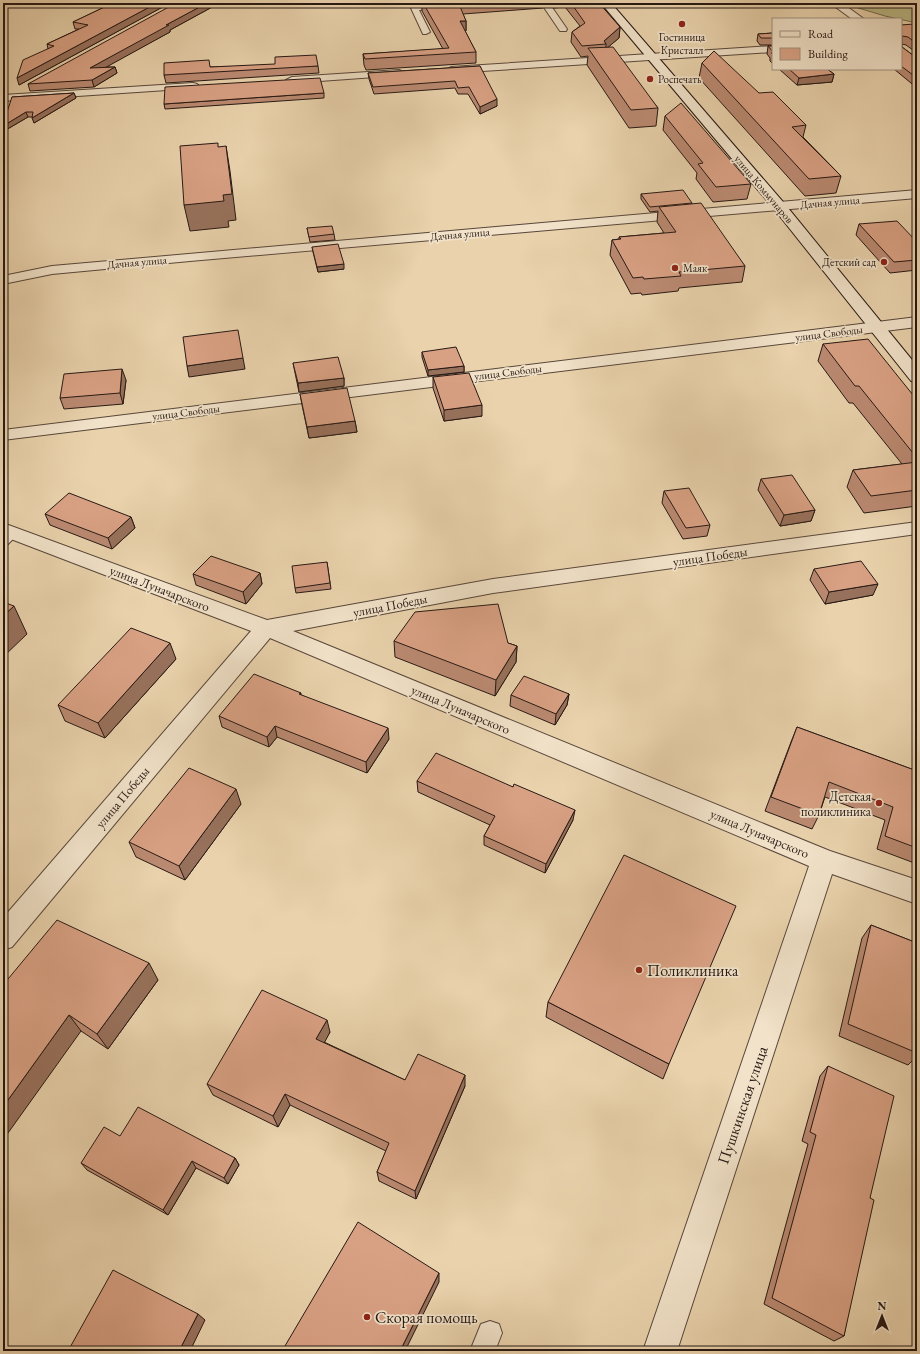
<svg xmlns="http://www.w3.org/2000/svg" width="920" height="1354" font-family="'EB Garamond',serif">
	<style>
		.green { fill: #bbba86; stroke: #716a4d }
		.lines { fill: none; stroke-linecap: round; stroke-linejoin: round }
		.lane-casing { stroke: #58473a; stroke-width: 2 }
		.street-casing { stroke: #58473a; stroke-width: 2 }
		.secondary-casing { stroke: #271914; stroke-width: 2 }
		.lane { fill: #f1e2c9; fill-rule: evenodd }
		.street { fill: #f1e2c9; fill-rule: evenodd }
		.secondary { fill: #f1e2c9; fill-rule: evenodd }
		.wall { fill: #bb8a72; stroke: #271914 }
		.shaded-wall { fill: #98715c; stroke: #271914 }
		.building { fill: #d9a184; stroke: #271914 }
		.poi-dot { fill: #8f2418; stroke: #f1e2c9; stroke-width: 1.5 }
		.labels { text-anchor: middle; stroke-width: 3.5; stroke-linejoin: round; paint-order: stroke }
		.far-poi-label { font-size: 11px; fill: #271914; stroke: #f1e2c9; text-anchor: start }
		.far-street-label { font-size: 11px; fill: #271914; stroke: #f1e2c9 }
		.street-label { font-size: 13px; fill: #271914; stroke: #f1e2c9 }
		.poi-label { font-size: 13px; fill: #271914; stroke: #f1e2c9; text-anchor: end }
		.near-poi-label { font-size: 16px; fill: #271914; stroke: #f1e2c9; text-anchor: start }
		.near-street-label { font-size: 16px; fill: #271914; stroke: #f1e2c9 }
	</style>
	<rect width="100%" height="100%" fill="#e9d2ac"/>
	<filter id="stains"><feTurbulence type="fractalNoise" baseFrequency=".005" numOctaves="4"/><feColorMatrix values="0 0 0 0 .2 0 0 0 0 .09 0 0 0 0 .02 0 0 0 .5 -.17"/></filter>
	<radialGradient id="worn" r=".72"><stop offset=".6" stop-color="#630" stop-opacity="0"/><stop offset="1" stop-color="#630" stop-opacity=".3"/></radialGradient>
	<path class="green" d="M853,3H884L917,7V23L885,16L855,7Z"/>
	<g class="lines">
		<g class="lane-casing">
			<g id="lane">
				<path d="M541,3H549L567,29L566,31H560Z"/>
				<path d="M443,4H446V8L419,10L430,32L426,34H423L411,8L415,6Z"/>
				<path d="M12,528L17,530L19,533L8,544L3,546V533Z"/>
				<path d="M490,1321L499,1324L502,1333L495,1351H470L481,1324Z"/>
			</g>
		</g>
		<g class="street-casing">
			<g id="street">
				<path d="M830,3H842L864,19H852Z"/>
				<path d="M773,46V52L451,73L446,70L451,67Z"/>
				<path d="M399,70L405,73L403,75L292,83L286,80L292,77Z"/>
				<path d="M193,83L197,84L199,86L197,88L3,101V95Z"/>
				<path d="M917,190V198L190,261L52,274L3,284V276L52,266Z"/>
				<path d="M917,317V327L3,440V430Z"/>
				<path d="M917,522V534L493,593L293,631L830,851L917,880V904L832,874L677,1351H643L809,866L270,638L12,947L3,950V918L251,631L3,536V523L267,620L493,579Z"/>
			</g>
		</g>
		<g class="secondary-casing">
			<path id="secondary" d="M601,3H611L784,203L917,366V382L911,381L774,209Z"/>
		</g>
		<use href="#lane" class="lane"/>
		<use href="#street" class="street"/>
		<use href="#secondary" class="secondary"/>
	</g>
	<g class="wall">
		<path d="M113,3H170L19,85L48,49L47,44L79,29H75L73,22Z"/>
		<path d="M418,3H543V8L463,14L466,21V31H465L476,52V63L366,70L364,65L363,54L443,49L422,11V4H418Z"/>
		<path d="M550,3H599L620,27L619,38L608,47L658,108L656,126L629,128L587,65L588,56L581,57L571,42L572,32L580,26L565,7L554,8Z"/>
		<path d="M214,6L170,30V32L105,67H115L117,73L94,87L30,91L28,84Z"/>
		<path d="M901,25L917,26V53L906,45L902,44V47L914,56H917V88L894,69H901Z"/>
		<path d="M773,33V45H760L757,41L758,34Z"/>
		<path d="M768,46H773V64L770,61V58L767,54Z"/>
		<path d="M702,63L759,93L806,125L803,137L841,176L836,193L805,196L699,78Z"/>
		<path d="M318,66L319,73L166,83L164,75L210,67Z"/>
		<path d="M480,66L497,106L480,114L468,94H458L455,88L374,94L369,79L368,73Z"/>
		<path d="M779,69H827L834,74L832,82L797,85Z"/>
		<path d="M74,93L76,98L34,123L33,117H28L4,131L12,97Z"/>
		<path d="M324,93V98L165,109L164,104Z"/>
		<path d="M665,116L751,184L747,199L713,202L696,179L697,173L663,130Z"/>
		<path d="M641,194L692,203V204L745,266L742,282L679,288L678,291L642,295L641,293L631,294L610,255L612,240L619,239V237L664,233L657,222L658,211L650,212L641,199Z"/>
		<path d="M859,224L917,242V270L890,273L856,235Z"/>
		<path d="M307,228L334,234L335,240L310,242Z"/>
		<path d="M312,247L344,269L318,272L313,252Z"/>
		<path d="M823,344L917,400V506L864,513L847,487L853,470L902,464L853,403H849L818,361Z"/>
		<path d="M422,352L464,366V372L428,376L422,357Z"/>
		<path d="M293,363L344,378V386L299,392Z"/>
		<path d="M433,377L482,416L444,421L433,388Z"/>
		<path d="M126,380L123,404L64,409L60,398Z"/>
		<path d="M300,394L355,421L357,432L309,438L302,405Z"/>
		<path d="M761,479L815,510L811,521L780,526L758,490Z"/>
		<path d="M664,491L710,525L707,536L683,539L662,503Z"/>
		<path d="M45,514L131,517L135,528L112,549L50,525Z"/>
		<path d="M327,562L331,589L296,593L295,588Z"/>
		<path d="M814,569L873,595L825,604L810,580Z"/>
		<path d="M260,573L262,584L246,604L196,585L193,574Z"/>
		<path d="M394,641L508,643L517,646L516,662L495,696L395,657Z"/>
		<path d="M176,659L105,738L65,721L58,705Z"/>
		<path d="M301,693V695L389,739L367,773L277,737L269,747L222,727L219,716Z"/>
		<path d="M569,694L567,705L555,725L510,706L511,695Z"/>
		<path d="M797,727L917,771V864L877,849L885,820L825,797L819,815L812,829L765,811L791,742Z"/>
		<path d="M417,781L513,787L573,820L545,873L484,845V836L490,825L418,792Z"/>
		<path d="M241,804L185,880L136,857L129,842Z"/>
		<path d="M871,925L917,943V1056L908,1065L839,1036L862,938Z"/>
		<path d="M158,980L108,1049L81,1031L3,985Z"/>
		<path d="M548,1002L669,1064L663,1079L546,1017Z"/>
		<path d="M330,1032L324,1042L405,1080L465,1086L416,1199L379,1181L377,1172L386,1151L290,1105L278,1127L213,1095L207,1084Z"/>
		<path d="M828,1066L870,1198L844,1336L834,1341L764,1304L808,1144L802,1141L820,1076Z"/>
		<path d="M120,1136L235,1158L239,1165L228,1184L196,1168L168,1215L87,1170L81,1163Z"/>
	</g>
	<g class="shaded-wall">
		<path d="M157,3H170L19,85L17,78Z"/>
		<path d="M207,3H213L214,6L170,30V32L92,75L90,68L166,25Z"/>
		<path d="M460,21H466V31L460,32Z"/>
		<path d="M620,27L619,38L606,49V44L604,41Z"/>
		<path d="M115,67L117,73L94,87L92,80Z"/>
		<path d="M834,74L832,82L797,85L799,78Z"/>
		<path d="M74,93L76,98L34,123L32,118Z"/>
		<path d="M497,99V106L480,114V107Z"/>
		<path d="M26,112L28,117L4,131L3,126Z"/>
		<path d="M226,146L230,171L236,220L228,221L229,227L190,231L184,205L223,195Z"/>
		<path d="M344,264V269L318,272L317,267Z"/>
		<path d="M243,358L245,369L189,377L187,366Z"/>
		<path d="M464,366V372L428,376V370Z"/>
		<path d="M122,369L126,380L123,404L120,393Z"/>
		<path d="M344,378V386L299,392L298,383Z"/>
		<path d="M482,405V416L444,421V410Z"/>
		<path d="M355,421L357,432L309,438L307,427Z"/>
		<path d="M815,510L811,521L780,526L784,515Z"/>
		<path d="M131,517L135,528L112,549L108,538Z"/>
		<path d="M260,573L262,584L246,604L243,592Z"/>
		<path d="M878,584L873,595L825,604L829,592Z"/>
		<path d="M14,606L27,634L3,657V616Z"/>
		<path d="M170,643L176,659L105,738L98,723Z"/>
		<path d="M517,646L516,662L495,696L496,680Z"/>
		<path d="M569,694L567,705L555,725L556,714Z"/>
		<path d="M275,726L277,737L269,747L267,737Z"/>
		<path d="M388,728L389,739L367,773L366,762Z"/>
		<path d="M236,789L241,804L185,880L179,866Z"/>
		<path d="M575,810L573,820L545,873L546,864Z"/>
		<path d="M149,963L158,980L108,1049L97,1034Z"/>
		<path d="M69,1015L81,1031L3,1140V1107Z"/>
		<path d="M327,1020L330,1032L320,1051L316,1039Z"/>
		<path d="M465,1075V1086L416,1199L415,1191Z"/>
		<path d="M285,1094L290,1105L278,1127L273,1116Z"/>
		<path d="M235,1158L239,1165L228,1184L224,1178Z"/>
		<path d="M192,1161L196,1168L168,1215L163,1210Z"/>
		<path d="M439,1273V1282L405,1351H400Z"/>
		<path d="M198,1314L205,1320L190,1351H179Z"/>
	</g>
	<g class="building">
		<path d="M113,3H157L17,78L23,60L54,46L47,44L88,25L73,22Z"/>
		<path d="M176,3H207L166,25H169L90,68L115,67L92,80L28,84Z"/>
		<path d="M423,3H469L459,4L466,21H460L476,52L365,59L363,54L449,48Z"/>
		<path d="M571,3H599L620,27L604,41L606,44L582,46L572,32L585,23Z"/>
		<path d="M914,24L917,26V44L908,37L902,36V47L914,56H917V78L901,66V25Z"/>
		<path d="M773,33V38H761L758,34Z"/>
		<path d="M768,46H773V55L771,53L773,52Z"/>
		<path d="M613,47L658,108L631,110L588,48Z"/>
		<path d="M714,51L759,93L773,92L806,125L792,127L841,176L809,179L702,63Z"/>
		<path d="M316,55L318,66L164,75V63L209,60L210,67L275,64V57Z"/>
		<path d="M480,66L497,99L480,107L469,87L458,88L455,81L373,87L368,73Z"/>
		<path d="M789,69H827L834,74L799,78Z"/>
		<path d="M320,78L324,93L164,104L165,87Z"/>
		<path d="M74,93L32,118L33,112H26L3,126V124L12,97Z"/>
		<path d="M681,103L751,184L716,187L698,164L703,163L665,116Z"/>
		<path d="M218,143V147L226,146L232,194L223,195L224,201L184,205L180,146Z"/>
		<path d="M683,190L692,203L650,207L641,194Z"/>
		<path d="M701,203L745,266L679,272L681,276L644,279L643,277L633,278L612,240L621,239L619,237L676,232L659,207Z"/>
		<path d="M897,221L917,242V260L894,262L859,224Z"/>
		<path d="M332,226L334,234L309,237L307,228Z"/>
		<path d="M338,244L344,264L317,267L312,247Z"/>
		<path d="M238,330L243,358L187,366L183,337Z"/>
		<path d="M868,339L917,400V458L859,386H855L823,344Z"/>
		<path d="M456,347L464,366L428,370L422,352Z"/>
		<path d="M338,357L344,378L298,383L293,363Z"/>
		<path d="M122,369L120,393L60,398L64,374Z"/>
		<path d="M469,373L482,405L444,410L433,377Z"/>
		<path d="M347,388L355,421L307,427L300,394Z"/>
		<path d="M917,462V490L871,496L853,470Z"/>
		<path d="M792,475L815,510L784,515L761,479Z"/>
		<path d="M689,488L710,525L686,528L664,491Z"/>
		<path d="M69,493L131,517L108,538L45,514Z"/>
		<path d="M211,556L260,573L243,592L193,574Z"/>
		<path d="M861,561L878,584L829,592L814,569Z"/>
		<path d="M327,562L330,583L295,588L292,566Z"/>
		<path d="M3,602L14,606L3,616Z"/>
		<path d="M498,604L508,643L517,646L496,680L394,641L415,612Z"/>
		<path d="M131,628L170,643L98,723L58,705Z"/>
		<path d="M254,674L301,693L299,694L388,728L366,762L275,726L267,737L219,716Z"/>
		<path d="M524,676L569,694L556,714L511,695Z"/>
		<path d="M797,727L917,771V848L885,836L893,807L829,782L819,815L771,797Z"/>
		<path d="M436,753L513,787L514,784L575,810L546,864L484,836L495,816L417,781Z"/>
		<path d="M189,768L236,789L179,866L129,842Z"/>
		<path d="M624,855L736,906L669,1064L548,1002Z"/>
		<path d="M57,920L149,963L97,1034L69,1015L3,1107V985Z"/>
		<path d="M871,925L917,943V1053L848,1024Z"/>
		<path d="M262,990L327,1020L316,1039L405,1080L418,1054L465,1075L415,1191L377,1172L389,1143L285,1094L273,1116L207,1084Z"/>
		<path d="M828,1066L894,1096L870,1198L874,1200L844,1336L772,1298L816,1135L810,1132Z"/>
		<path d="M138,1107L235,1158L224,1178L192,1161L163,1210L81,1163L104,1127L120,1136Z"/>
		<path d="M358,1222L439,1273L400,1351H282Z"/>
		<path d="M113,1270L198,1314L179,1351H68Z"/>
	</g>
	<g class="poi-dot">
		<circle cx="682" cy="24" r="4"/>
		<circle cx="650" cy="79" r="4"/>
		<circle cx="884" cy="262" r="4"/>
		<circle cx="675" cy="268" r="4"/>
		<circle cx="879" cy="803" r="4"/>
		<circle cx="639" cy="970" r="4"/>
		<circle cx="367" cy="1317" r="4"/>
	</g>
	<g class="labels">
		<g class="far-poi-label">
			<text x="682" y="41" text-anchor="middle">Гостиница<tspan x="682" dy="13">Кристалл</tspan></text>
			<text x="658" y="83">Роспечать</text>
			<text x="876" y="266" text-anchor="end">Детский сад</text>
			<text x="683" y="272">Маяк</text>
		</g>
		<g class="far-street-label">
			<text transform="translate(764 189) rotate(50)" y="4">улица Коммунаров</text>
			<text transform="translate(830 202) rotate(-5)" y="4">Дачная улица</text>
			<text transform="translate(460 234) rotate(-5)" y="4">Дачная улица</text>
			<text transform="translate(137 262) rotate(-5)" y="4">Дачная улица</text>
			<text transform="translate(829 333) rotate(-7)" y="4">улица Свободы</text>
			<text transform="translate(508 372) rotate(-7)" y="4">улица Свободы</text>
			<text transform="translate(186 412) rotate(-7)" y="4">улица Свободы</text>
		</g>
		<g class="street-label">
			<text transform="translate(710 556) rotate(-8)" y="5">улица Победы</text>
			<text transform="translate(160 588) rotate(21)" y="5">улица Луначарского</text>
			<text transform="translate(390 605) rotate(-11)" y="5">улица Победы</text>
			<text transform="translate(461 709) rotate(23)" y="5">улица Луначарского</text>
			<text transform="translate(122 797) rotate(-50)" y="5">улица Победы</text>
			<text transform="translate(760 833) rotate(23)" y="5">улица Луначарского</text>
		</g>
		<g class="poi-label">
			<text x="871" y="801">Детская<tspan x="871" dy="15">поликлиника</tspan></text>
		</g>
		<g class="near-poi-label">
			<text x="647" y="976">Поликлиника</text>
			<text x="375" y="1323">Скорая помощь</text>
		</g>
		<g class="near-street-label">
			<text transform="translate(742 1105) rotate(-71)" y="6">Пушкинская улица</text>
		</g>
	</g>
	<rect width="920" height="1354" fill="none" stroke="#e9d2ac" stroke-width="16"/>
	<rect x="4" y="4" width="912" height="1346" fill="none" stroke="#271914" stroke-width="2"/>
	<rect x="8" y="8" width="904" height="1338" fill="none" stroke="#271914"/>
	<rect x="772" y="18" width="130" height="52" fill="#f1e2c9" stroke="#a09281"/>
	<rect x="780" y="31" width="20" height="6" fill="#f1e2c9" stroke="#a09281"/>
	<text x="808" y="38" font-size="12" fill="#271914">Road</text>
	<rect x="780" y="48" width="20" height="12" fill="#d9a184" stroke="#a09281"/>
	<text x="808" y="58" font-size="12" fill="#271914">Building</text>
	<g transform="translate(882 1316)" stroke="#f1e2c9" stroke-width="3" paint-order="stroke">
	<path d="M0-3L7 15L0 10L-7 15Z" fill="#271914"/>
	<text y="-6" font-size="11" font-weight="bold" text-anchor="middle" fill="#271914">N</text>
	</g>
	<rect width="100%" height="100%" filter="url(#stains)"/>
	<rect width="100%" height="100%" fill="url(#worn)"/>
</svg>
